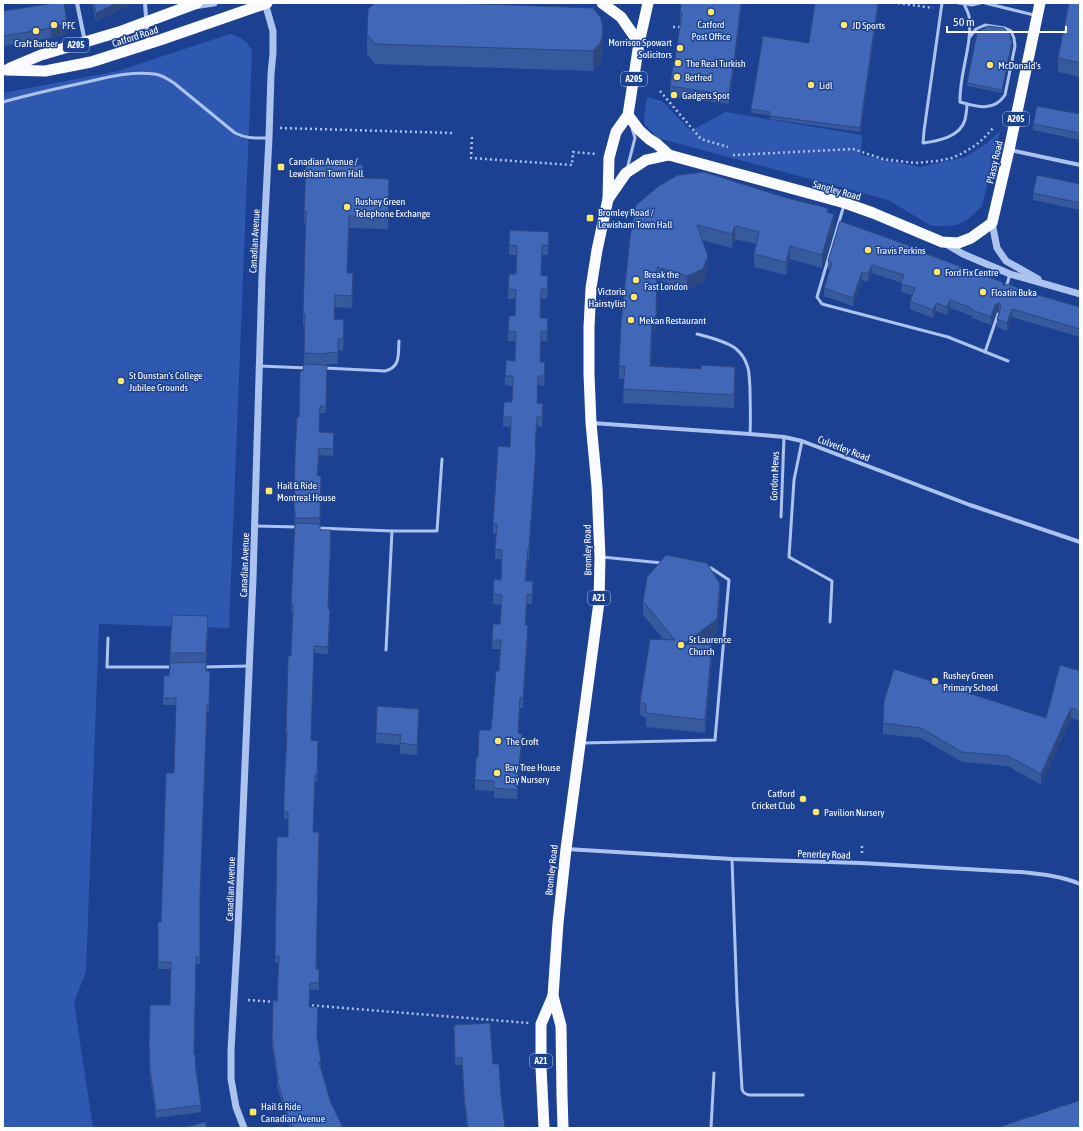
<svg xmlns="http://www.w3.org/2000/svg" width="1083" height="1131" font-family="'Asap Condensed',sans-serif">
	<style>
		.green { fill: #2f59b0 }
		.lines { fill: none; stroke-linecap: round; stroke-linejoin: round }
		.path { stroke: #acc2ef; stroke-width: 2.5; stroke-dasharray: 2 3; stroke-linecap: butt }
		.service { stroke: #acc2ef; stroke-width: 3 }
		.minor { stroke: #acc2ef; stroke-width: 4 }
		.tertiary { stroke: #acc2ef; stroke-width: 7 }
		.trunk { stroke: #fafbff; stroke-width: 11 }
		.wall { fill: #37599e }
		.shaded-wall { fill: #2d4881 }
		.building { fill: #4067b8; stroke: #2d4881 }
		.poi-dot { fill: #ffe76a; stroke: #1c4192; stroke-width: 1.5 }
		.labels { text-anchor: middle; stroke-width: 3; stroke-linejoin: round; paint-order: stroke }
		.shield { fill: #1c4192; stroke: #bbc6de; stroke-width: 1 }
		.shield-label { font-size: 9px; font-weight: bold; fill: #fff }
		.poi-label { font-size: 10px; fill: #fff; stroke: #1c4192; text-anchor: start }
		.street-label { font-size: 10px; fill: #fff; stroke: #1c4192 }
	</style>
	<rect width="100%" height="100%" fill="#1c4192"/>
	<g class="green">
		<path d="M230,34C240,36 248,42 252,51L229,628L99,624L86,972L74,1002L93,1128H3V93L118,71Z"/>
		<path d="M647,97L662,101L691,131L725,112L862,135L861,155L920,167L965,157L986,144L1000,131L982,206L968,219L956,225L941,226L930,225L888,200L658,138L645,125L644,119Z"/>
	</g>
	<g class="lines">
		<g class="path">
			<path d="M898,3L933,8"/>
			<path d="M673,27H683"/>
			<path d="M660,91L701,139L728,147"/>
			<path d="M280,128L454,133"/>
			<path d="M472,137L471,158L572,165L573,152L597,154"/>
			<path d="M733,155L853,149L883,159L915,163L937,161L952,158L963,153L976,145L984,138L994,127"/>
			<path d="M862,853V844"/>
			<path d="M248,1000L276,1002"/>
			<path d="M307,1005L529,1023"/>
		</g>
		<g class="service">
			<path d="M942,3L924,131L923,143C938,141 960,137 965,120C966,115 967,109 967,104"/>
			<path d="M959,3L972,5L980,3"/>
			<path d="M985,3L1034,15"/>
			<path d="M964,4C966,8 968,12 969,16C973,45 959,73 960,102C977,107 994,112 1005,95L1015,46L1014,38L1011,31L1004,28L985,25L976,29L969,38"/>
			<path d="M3,102C31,94 59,88 87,82C109,77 132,71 155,74C162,75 168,79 174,83L235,133C247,139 256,138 269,138"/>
			<path d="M627,169L635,138L632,128"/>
			<path d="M844,205L817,297L822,304L948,337L1008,361"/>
			<path d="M1006,288L1010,274"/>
			<path d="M697,334C709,337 725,341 735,348C740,352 745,359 747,365C750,372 749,380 750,387C750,403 751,418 750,434"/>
			<path d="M985,352L998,314"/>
			<path d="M259,366L307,368"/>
			<path d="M325,368L385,371C401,367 398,354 399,341"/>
			<path d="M802,441L794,480L789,557L832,581L830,622"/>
			<path d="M781,517L784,437"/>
			<path d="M255,526L297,527"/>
			<path d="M317,528L392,531L386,650"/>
			<path d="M392,531H437L442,459"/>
			<path d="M602,557L662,563"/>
			<path d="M108,638L107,667H174"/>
			<path d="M203,667L250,666"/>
			<path d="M583,743L715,740L729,580L711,568H707"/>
			<path d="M732,859L737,1001L742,1089C743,1093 745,1094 749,1095H803"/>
			<path d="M711,1128L714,1073"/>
		</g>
		<g class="minor">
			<path d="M77,3L85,42"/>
			<path d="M145,3L148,43"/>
			<path d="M1010,150L1080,165"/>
			<path d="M592,423L750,434L784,437L802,441L970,505L1080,542"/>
			<path d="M566,849L732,859L861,863L1020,872C1040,874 1061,876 1080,884"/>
		</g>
		<g class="tertiary">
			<path d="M193,6L214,3"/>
			<path d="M992,223L997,248L1006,261L1038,279"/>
			<path d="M946,244L963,254L1010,274L1080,294"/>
			<path d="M244,1128L236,1107L231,1079V1050L238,928L253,579L262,276L269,138L271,74L273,53V31L265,3H264"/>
		</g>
		<g class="trunk">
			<path d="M602,3L621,17L639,43"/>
			<path d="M10,68L41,55L122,31L197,3"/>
			<path d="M6,70L45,71L91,62L160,40L267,3"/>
			<path d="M628,115L639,130L649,139L657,144L669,155L845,203L873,213L942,242L958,243L971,238L992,223L1009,150L1040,3"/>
			<path d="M608,199L626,173L646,160L669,155"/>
			<path d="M544,1128L541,1067V1024L553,996"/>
			<path d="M563,1128L562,1095L561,1026L553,996L558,923L566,849L599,602L600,557L597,487L591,423L589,374V327L591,288L597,250L608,199L609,158L616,132L628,115L639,43L648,3"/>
		</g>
	</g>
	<g class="wall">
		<path d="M92,3H132V4L96,21Z"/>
		<path d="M681,3H742L735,63L729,104L670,96V86L681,22H680V13Z"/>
		<path d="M815,3H879L860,132L770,119V115L751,113V109L809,43Z"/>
		<path d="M1080,3V77L1058,72V58Z"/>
		<path d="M3,11L67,34L51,38L3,46Z"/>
		<path d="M367,34L603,49L601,61L593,71L375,64L367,54Z"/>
		<path d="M1011,40L1012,46L1002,93L967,86V83Z"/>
		<path d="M1080,114V140L1033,130V124Z"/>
		<path d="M363,178L389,191L388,229L349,228L347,273L353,285L352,308L335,307V319L344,331L343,351L338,350V364H327L326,413H320L319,432L334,433L333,456L319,455L318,476H321L320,530L331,537L328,609L330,616L328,654L314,653L311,740L318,748L317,782H315L313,832L317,969H319V990H310L309,1007L317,1036L321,1062V1068L331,1103L343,1128H290L277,1087V1080L272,1045L273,1001H277L278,963H275L277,837H288V819H284V795L287,739H286V732L291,656L293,611H291V604L295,523L294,510L299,417L304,364L305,326H303V314L306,223H304V211Z"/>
		<path d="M1080,184V210L1033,200V193Z"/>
		<path d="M636,205L828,212L834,228L822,268L790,259L786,275L754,267V254L756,244L735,239L732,248L702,240L708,269L703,283L687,289L657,280L656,329L652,333L651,366L735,380L734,408L623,403L624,379H619V366Z"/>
		<path d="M549,241L548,255H542L541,276L548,285L547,299H541L540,318L548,328L547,341H541L540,362L545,372L544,386L538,385L537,403L543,413L542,427L537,426L535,448L536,458L529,559H528L526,581L533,591L532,604H527L526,625L528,635L523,708H520L518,733L522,743L517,799L494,798V791L475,790V780L478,757L491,730L499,671L500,649H492V640L500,624L501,605L493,604V594L501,580L502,559H495L496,534H493V524L510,447L511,427L503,426V417L512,402L513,386L505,385V376L515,361L516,341H508V331L515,316L516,299H508V289L516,274L517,255H509V245Z"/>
		<path d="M924,253L1004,286L1031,293L1080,307V337L1012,317L1007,331L997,327V319L999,312V311L995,313L991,325L972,318V316L950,308L947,315L936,311L933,318L910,309V301L912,295L901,292L902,283L872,273L868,282L862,280L853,306L824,296V288L830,270L828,269V261Z"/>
		<path d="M720,598L717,633L701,645L712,659L705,733L646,727V718L640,715V702L663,639L643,615V601Z"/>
		<path d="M208,626L206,671H210L209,712H207L200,904V964H196L194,1054L201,1105V1112L156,1118L150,1078L149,1051L150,1005H170L171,969H158V922H161L174,773L176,705H163V698L169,676L170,653Z"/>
		<path d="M1080,671V721L1071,718L1041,785L1008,766L962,762L921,738L883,734V723L1046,718Z"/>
		<path d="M419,719L417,755L400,754V745L376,743V733Z"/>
		<path d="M454,1025L493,1064L501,1096L505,1128H467L464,1101L462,1065H455Z"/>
	</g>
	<g class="shaded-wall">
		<path d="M117,3H132V4L96,21V13Z"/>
		<path d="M741,3H742L735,63L729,104V95Z"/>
		<path d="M878,3H879L860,132V128Z"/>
		<path d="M67,23V34L51,38V28Z"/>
		<path d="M603,30V49L601,61L593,71V51Z"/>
		<path d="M1012,42V46L1002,93V90Z"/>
		<path d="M834,214V228L822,268V255Z"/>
		<path d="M735,226V239L732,248V234Z"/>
		<path d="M542,245V255L541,285V275Z"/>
		<path d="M790,246V259L786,275V262Z"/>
		<path d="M708,256V269L703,283L687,289V276Z"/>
		<path d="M872,265V273L868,282V274Z"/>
		<path d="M862,272V280L853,306V298Z"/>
		<path d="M657,280L656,329L652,333L650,379L652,320Z"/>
		<path d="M950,300V308L947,315V307Z"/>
		<path d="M936,303V311L933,318V310Z"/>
		<path d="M999,303V311L995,313L991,325V317L995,305Z"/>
		<path d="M1012,309V317L1007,331V323Z"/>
		<path d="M735,367V380L734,408V395Z"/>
		<path d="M537,417V426L535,458V448Z"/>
		<path d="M536,448V458L529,559V549Z"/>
		<path d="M528,549V559L525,590V581Z"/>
		<path d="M720,584V598L717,633L684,657V644Z"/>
		<path d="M528,625V635L523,708V698Z"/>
		<path d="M712,645V659L705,733V720Z"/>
		<path d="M520,698V708L518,743V733Z"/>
		<path d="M1071,708V718L1041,785V774Z"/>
		<path d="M419,709V719L417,755V745Z"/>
		<path d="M522,734V743L517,799V790Z"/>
	</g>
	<g class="building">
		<path d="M55,3H64L67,23L51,28L3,36V11Z"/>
		<path d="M94,3H117L96,13Z"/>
		<path d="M375,3H451L593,8L601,18L603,30L601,42L593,51L375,44L367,34L368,9Z"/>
		<path d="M681,3H741L735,54L729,95L670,86L672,72L675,59L682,13H680Z"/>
		<path d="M815,3H878L860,128L770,116V112L751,109L763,36L809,43Z"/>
		<path d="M1069,3H1080V63L1058,58Z"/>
		<path d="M988,26L1004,28L1010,34L1011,40L1012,42L1002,90L967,83L977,33Z"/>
		<path d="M1037,106L1080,114V133L1033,124Z"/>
		<path d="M306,164L363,165V178L389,179L388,217L349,216L347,273H353L352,296L335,295L334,319L344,320L343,339H338V353L327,352V354L304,353L305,314H303L306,211H304Z"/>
		<path d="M704,172L787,198L828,208L827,212L834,214L822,255L790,246L786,262L754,254L759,232L735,226L732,234L697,225L708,256L703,269L687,276L657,267L656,316L652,320L650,366L701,369V365L735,367L734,395L623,389L625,366H619L621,323L630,237L636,205L660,185L678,175Z"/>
		<path d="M1037,175L1080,184V203L1033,193Z"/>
		<path d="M840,221L924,251V253L1002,282L1004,286L1008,284L1031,293L1080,307V329L1012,309L1007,323L997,319L1001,307L1000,304L999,303L995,305L991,317L972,310V308L950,300L947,307L936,303L933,310L910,301L915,288L901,284L904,275L872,265L868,274L862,272L853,298L824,288L832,263L828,261Z"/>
		<path d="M510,230L549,232L548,246L542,245L541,275L548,276L547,289H541L540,318H548L547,332L541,331L540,362H545L544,376H538L537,403L543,404L542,417H537L535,448H536L529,549H528L525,581H533L532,595L527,594L525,625H528L523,698H520L518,733L522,734L517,790L494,788V781L475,780L476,757H478L479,730H491L496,671H499L501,640H492L493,624H500L502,595L493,594L494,579L501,580L502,550L495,549L497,524H493L498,446L510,447L511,417H503L504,402H512L513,376H505L506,360L515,361L516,332L508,331L509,316H515L516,290L508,289L509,274H516L517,246L509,245Z"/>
		<path d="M304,364L327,365L326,407L320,406L319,432L334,433L333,449L319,448L317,476H321L320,518H295V510H294L295,455L297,417H299L300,371H303Z"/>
		<path d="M295,523L320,524V530H331L328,609H330L328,647L314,646L311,740L318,741L317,775L315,774L313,832H319L316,969H319V983H310L309,1007H318L317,1035L321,1062H319L331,1103L343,1128H293L289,1119L277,1080H278L272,1038L273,1001H277L279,956H275L277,837H288V812H284V795L287,732H286L288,656H291L293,604H291Z"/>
		<path d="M666,555L707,563L720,584L717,619L684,644L712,645L705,720L646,713V704L640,702L650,639L675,640L643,601L647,577Z"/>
		<path d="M172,615L208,616L206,653H170Z"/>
		<path d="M206,662V671H210L209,705H207L200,897V957H196L194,1054H195L196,1070L201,1105L156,1111L150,1071L149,1045L150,1005H170L171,962H158V922H161L166,773H174L176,698H163L164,675L169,676L170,663Z"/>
		<path d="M1060,665L1080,671V711L1071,708L1041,774L1008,756L962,752L921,728L883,723L884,701L894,669L1046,718Z"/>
		<path d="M377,706L419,709L417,745L400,743L401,735L376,733Z"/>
		<path d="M490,1023L493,1064H499L501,1096L505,1128H468L464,1094L462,1058H455L454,1025Z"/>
		<path d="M1080,1100V1128H997L1031,1116V1117L1064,1105V1106Z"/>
		<path d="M205,1122L207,1128H183Z"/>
	</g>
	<g class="poi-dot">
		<circle cx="711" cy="12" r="4"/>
		<circle cx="54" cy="25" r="4"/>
		<circle cx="844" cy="25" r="4"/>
		<circle cx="36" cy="31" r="4"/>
		<circle cx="680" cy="48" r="4"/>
		<circle cx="678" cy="63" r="4"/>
		<circle cx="990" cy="65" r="4"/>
		<circle cx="677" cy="77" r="4"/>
		<circle cx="811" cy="85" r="4"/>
		<circle cx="674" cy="95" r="4"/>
		<rect x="277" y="163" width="8" height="8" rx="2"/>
		<circle cx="347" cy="207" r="4"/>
		<rect x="586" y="214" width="8" height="8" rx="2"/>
		<circle cx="868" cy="250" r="4"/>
		<circle cx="937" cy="272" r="4"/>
		<circle cx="636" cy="280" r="4"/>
		<circle cx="983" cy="292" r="4"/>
		<circle cx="634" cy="297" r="4"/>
		<circle cx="631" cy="320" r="4"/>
		<circle cx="121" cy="381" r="4"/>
		<rect x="265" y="487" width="8" height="8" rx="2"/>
		<circle cx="681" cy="645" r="4"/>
		<circle cx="935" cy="681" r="4"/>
		<circle cx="498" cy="741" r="4"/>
		<circle cx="497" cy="773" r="4"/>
		<circle cx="803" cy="799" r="4"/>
		<circle cx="816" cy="812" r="4"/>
		<rect x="249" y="1108" width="8" height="8" rx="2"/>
	</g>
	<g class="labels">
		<g class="shield">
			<rect x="63" y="38" width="26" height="14" rx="3"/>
			<rect x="621" y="72" width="26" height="14" rx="3"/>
			<rect x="1003" y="112" width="26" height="14" rx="3"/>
			<rect x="588" y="591" width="22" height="14" rx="3"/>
			<rect x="530" y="1054" width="22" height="14" rx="3"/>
		</g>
		<g class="shield-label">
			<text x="76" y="48">A205</text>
			<text x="634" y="82">A205</text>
			<text x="1016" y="122">A205</text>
			<text x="599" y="601">A21</text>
			<text x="541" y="1064">A21</text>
		</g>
		<g class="poi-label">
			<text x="711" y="28" text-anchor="middle">Catford<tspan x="711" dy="12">Post Office</tspan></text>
			<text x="62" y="29">PFC</text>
			<text x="852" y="29">JD Sports</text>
			<text x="672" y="46" text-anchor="end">Morrison Spowart<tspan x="672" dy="12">Solicitors</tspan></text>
			<text x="36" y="47" text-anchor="middle">Craft Barber</text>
			<text x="686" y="67">The Real Turkish</text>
			<text x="998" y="69">McDonald's</text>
			<text x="685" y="81">Betfred</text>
			<text x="819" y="89">Lidl</text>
			<text x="682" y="99">Gadgets Spot</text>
			<text x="289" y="165">Canadian Avenue /<tspan x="289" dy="12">Lewisham Town Hall</tspan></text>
			<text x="355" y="205">Rushey Green<tspan x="355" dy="12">Telephone Exchange</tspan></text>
			<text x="598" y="216">Bromley Road /<tspan x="598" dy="12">Lewisham Town Hall</tspan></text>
			<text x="876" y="254">Travis Perkins</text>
			<text x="945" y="276">Ford Fix Centre</text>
			<text x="644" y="278">Break the<tspan x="644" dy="12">Fast London</tspan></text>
			<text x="626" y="295" text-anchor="end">Victoria<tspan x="626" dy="12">Hairstylist</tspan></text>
			<text x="991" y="296">Floatin Buka</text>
			<text x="639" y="324">Mekan Restaurant</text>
			<text x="129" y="379">St Dunstan's College<tspan x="129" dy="12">Jubilee Grounds</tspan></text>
			<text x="277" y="489">Hail &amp; Ride<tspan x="277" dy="12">Montreal House</tspan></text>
			<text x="689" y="643">St Laurence<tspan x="689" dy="12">Church</tspan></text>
			<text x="943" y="679">Rushey Green<tspan x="943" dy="12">Primary School</tspan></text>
			<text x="506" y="745">The Croft</text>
			<text x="505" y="771">Bay Tree House<tspan x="505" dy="12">Day Nursery</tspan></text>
			<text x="795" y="797" text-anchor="end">Catford<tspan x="795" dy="12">Cricket Club</tspan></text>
			<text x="824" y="816">Pavilion Nursery</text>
			<text x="261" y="1110">Hail &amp; Ride<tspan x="261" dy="12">Canadian Avenue</tspan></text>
		</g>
		<g class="street-label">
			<text transform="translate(135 36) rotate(-18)" y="4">Catford Road</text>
			<text transform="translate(994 162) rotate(-77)" y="4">Plassy Road</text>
			<text transform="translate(837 190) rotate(16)" y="4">Sangley Road</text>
			<text transform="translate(254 241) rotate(-87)" y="4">Canadian Avenue</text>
			<text transform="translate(844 448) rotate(21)" y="4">Culverley Road</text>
			<text transform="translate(774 476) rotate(-88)" y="4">Gordon Mews</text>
			<text transform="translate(587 550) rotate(-91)" y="4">Bromley Road</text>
			<text transform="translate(244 565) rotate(-88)" y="4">Canadian Avenue</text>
			<text transform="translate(824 854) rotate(2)" y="4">Penerley Road</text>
			<text transform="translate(551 870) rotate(-84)" y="4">Bromley Road</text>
			<text transform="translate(230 889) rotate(-88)" y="4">Canadian Avenue</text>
		</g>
	</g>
	<rect width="1083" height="1131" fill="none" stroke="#ffffff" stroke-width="8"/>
	<path d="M947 26v6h119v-6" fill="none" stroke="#ffffff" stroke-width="2"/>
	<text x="953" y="26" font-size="12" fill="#ffffff" stroke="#1c4192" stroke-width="3" paint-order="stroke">50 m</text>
</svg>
